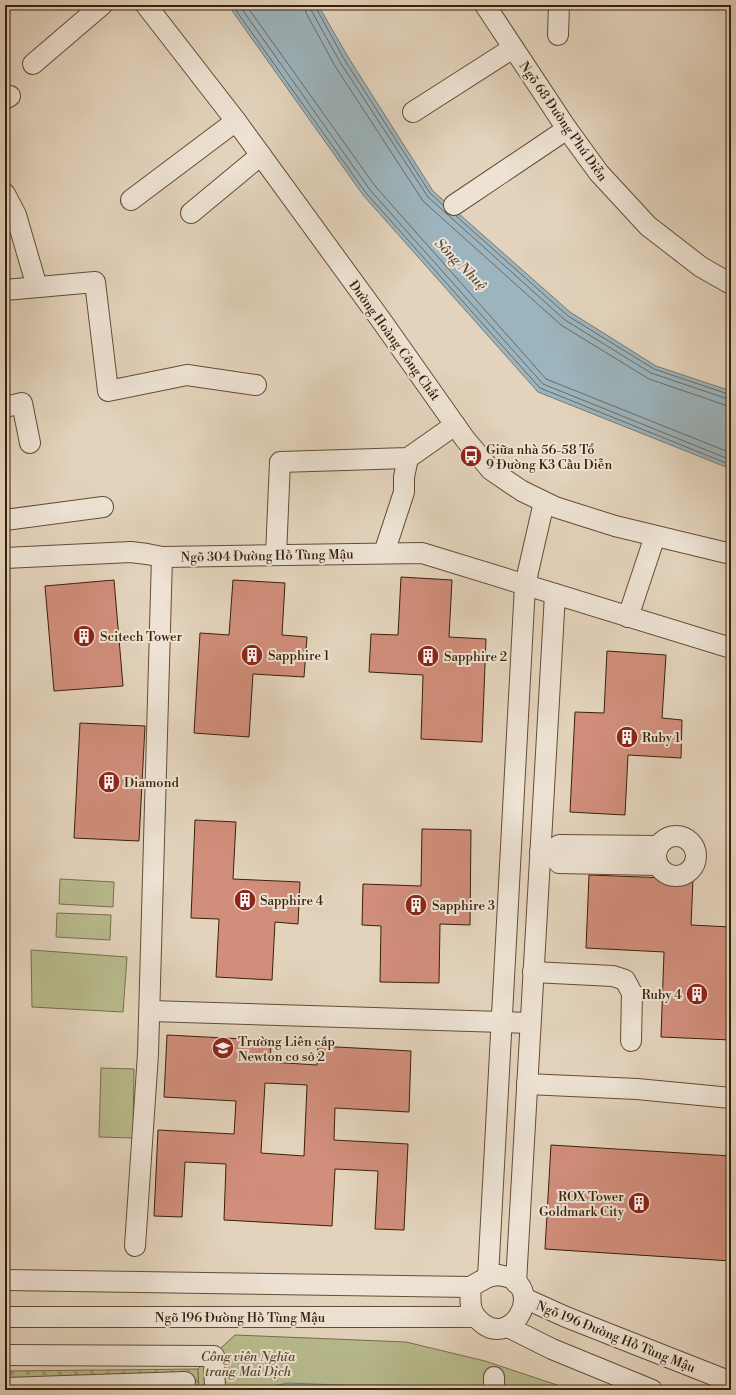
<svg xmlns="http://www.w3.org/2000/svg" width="736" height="1395" font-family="'Libre Bodoni',serif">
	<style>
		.cemetery { fill: url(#cemetery-stones); stroke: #796e4a }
		.park { fill: #b8bb8d; stroke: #796e4a }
		.water { fill: #9cb4bd; stroke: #757975 }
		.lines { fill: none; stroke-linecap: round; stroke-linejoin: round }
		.shore { stroke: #6b6a62; stroke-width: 1 }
		.building { fill: #d18e7b; stroke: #3a2008; fill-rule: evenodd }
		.minor-casing { stroke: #644d35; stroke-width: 22 }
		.minor { stroke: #ede2d3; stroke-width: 20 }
		.labels { text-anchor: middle; stroke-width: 4; stroke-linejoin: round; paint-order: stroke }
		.street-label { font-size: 13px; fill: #3a2008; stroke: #ede2d3 }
		.poi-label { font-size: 13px; fill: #3a2008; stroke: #ede2d3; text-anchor: start }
		.park-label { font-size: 13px; font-style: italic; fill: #5a4729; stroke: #ede2d3 }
		.water-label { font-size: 14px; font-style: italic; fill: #574c3e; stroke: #ede2d3 }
	</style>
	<defs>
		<pattern id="cemetery-stones" width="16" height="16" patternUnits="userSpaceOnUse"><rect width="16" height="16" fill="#b8bb8d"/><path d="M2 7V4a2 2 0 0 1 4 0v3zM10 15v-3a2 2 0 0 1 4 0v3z" fill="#9fa078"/></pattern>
	</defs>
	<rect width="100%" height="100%" fill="#e3d3bc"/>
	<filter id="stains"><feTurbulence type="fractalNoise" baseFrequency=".005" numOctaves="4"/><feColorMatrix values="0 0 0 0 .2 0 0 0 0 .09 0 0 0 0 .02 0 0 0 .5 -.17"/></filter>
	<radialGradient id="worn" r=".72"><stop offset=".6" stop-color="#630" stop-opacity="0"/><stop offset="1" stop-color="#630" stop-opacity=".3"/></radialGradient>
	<path class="cemetery" d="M198,1369L199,1390H5V1371Z"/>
	<g class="park">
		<path d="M60,879L114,882L113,907L59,904Z"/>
		<path d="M57,913L111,915L110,940L56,937Z"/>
		<path d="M31,950L127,957L123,1012L32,1007Z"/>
		<path d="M101,1068L134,1069L133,1138L99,1137Z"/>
		<path d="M235,1335L406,1342L485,1361L572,1390H199L198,1369Z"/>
	</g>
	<g class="water">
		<path d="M228,5H318L348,57L433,191L570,312L656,366L731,391V469L538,392L363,195Z"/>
		<path d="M288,1383L340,1385H398L423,1390H264L268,1387Z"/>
	</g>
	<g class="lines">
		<g class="shore">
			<path d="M232,5L366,193L540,388L731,465"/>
			<path d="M239,5L370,190L543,384L731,460"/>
			<path d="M246,5L375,186L546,379L731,453"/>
			<path d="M304,5L306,13L335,66L423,201L561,325L649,379L725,405L731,406"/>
			<path d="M310,5L311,10L340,62L428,197L565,320L651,373L731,400"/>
			<path d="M315,5L316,8L344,59L430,193L443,205"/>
			<path d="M456,216L568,316L654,369L731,395"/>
			<path d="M274,1390L288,1387L403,1390"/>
		</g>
	</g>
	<g class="building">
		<path d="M401,577L452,580L449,637L486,639L482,742L421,739L423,675L369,672L371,634L398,635Z"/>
		<path d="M114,580L123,686L54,691L45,586Z"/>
		<path d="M233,580L285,583L282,635L307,637L304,677L253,674L249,737L194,733L200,633L229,635Z"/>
		<path d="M607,651L666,655L662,718L682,720L681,758L628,755L625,815L570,812L575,712L604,713Z"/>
		<path d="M80,723L145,726L139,841L74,838Z"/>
		<path d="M195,820L236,822L233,879L300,882L298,924L275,922L272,980L216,977L219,919L191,918Z"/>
		<path d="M422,829L471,830L470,925L440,924L439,983L380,982L381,926L362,925L363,884L421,886Z"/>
		<path d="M589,875L693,879L691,925L731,927V1040L661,1037L664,952L586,948Z"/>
		<path d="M167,1035L263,1040L262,1043L271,1044L270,1062L317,1065L318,1046L411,1051L409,1112L335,1108L334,1140L408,1144L404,1230L375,1229L378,1171L335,1169L332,1226L224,1220L226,1164L185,1162L182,1217L154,1216L158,1130L234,1134L236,1101L164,1097ZM265,1083L307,1085L304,1156L261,1153Z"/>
		<path d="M551,1145L731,1156V1261L545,1249Z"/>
	</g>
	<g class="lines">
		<g class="minor-casing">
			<g id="minor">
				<path d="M146,5L236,121L381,320L465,439L491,470L522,491L555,507L615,526L731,554"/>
				<path d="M485,5L567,129L599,173L648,226L701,267L731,284"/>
				<path d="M558,35L559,5"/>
				<path d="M33,64L102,5"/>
				<path d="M5,99L10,96"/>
				<path d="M413,112L513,48"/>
				<path d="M5,194L16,215L37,287"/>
				<path d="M131,200L236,121"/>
				<path d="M454,205L567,129"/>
				<path d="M191,213L261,155"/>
				<path d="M5,290L95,282L108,391L187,375L256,385"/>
				<path d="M5,407L22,403L30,443"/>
				<path d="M5,520L103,507"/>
				<path d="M384,553L404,492V477L408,458"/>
				<path d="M276,555L280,462L408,458L455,425"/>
				<path d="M5,558L131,552L147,554L162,557L422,553L731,648"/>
				<path d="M628,617L655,536"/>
				<circle cx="676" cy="856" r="20"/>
				<path d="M540,852L550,853L559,863L657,865"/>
				<path d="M550,853L559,845L658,846"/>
				<path d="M533,972L613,976L625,980L632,993L631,1041"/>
				<path d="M150,1011L530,1023"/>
				<path d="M527,1084L637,1089L731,1098"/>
				<path d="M135,1246L148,1054L162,557"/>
				<path d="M499,1275C503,1276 508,1277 511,1278C543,1297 509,1346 482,1323C477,1319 472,1313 471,1306C470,1300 471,1293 470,1287L488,1277Z"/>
				<path d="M488,1277L525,585L544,502"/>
				<path d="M5,1280L470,1287"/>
				<path d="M516,1283L555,594"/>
				<path d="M524,1298L566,1317L731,1382"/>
				<path d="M5,1317H475"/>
				<path d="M508,1327L552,1349L652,1390"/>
				<path d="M5,1355L214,1356L215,1390"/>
				<path d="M494,1377V1390"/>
				<path d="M5,1388L185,1382"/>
			</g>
		</g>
		<use href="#minor" class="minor"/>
	</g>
	<defs>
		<g id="bus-disc" transform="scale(1.15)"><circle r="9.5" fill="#8f2418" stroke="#ede2d3"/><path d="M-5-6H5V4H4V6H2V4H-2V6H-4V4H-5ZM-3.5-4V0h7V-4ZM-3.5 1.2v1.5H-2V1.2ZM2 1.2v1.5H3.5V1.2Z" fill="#fff"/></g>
		<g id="building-disc" transform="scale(1.15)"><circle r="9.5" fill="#8f2418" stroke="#ede2d3"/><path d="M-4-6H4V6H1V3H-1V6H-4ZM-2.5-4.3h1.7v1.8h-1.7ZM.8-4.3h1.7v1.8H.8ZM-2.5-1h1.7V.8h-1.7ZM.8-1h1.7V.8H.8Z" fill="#fff"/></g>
		<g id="school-disc" transform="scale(1.15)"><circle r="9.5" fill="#8f2418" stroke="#ede2d3"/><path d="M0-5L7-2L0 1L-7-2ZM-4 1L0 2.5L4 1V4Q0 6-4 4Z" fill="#fff"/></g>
	</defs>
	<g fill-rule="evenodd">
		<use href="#bus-disc" x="471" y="456"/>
		<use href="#building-disc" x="84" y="636"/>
		<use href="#building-disc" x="252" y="655"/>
		<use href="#building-disc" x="428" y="656"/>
		<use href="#building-disc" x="627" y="737"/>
		<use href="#building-disc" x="109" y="782"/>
		<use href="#building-disc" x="245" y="900"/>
		<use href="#building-disc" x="416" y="905"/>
		<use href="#building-disc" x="697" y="994"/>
		<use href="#school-disc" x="223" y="1048"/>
		<use href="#building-disc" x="639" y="1203"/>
	</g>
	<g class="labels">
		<g class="street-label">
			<text transform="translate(564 121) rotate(55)" y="5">Ngõ 68 Đường Phú Diễn</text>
			<text transform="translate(395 340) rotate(54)" y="5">Đường Hoàng Công Chất</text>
			<text transform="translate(267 555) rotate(-1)" y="5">Ngõ 304 Đường Hồ Tùng Mậu</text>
			<text x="240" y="1322">Ngõ 196 Đường Hồ Tùng Mậu</text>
			<text transform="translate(616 1336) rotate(22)" y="5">Ngõ 196 Đường Hồ Tùng Mậu</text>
		</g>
		<g class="poi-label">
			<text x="486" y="454">Giữa nhà 56-58 Tổ<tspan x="486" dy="15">9 Đường K3 Cầu Diễn</tspan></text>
			<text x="100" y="641">Scitech Tower</text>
			<text x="268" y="660">Sapphire 1</text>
			<text x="444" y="661">Sapphire 2</text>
			<text x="642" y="742">Ruby 1</text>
			<text x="124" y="787">Diamond</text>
			<text x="260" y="905">Sapphire 4</text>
			<text x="432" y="910">Sapphire 3</text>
			<text x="682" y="999" text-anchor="end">Ruby 4</text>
			<text x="238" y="1046">Trường Liên cấp<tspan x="238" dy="15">Newton cơ sở 2</tspan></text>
			<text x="624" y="1201" text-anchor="end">ROX Tower<tspan x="624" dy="15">Goldmark City</tspan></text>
		</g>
		<g class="park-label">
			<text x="248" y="1361">Công viên Nghĩa<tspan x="248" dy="15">trang Mai Dịch</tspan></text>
		</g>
		<g class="water-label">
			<text transform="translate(461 264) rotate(45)" y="5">Sông Nhuệ</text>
		</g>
	</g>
	<rect width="736" height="1395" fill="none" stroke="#e3d3bc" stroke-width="20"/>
	<rect x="6" y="6" width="724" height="1383" fill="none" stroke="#3a2008" stroke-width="2"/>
	<rect x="10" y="10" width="716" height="1375" fill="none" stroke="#3a2008"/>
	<rect width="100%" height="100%" filter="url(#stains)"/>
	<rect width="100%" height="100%" fill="url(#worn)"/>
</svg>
